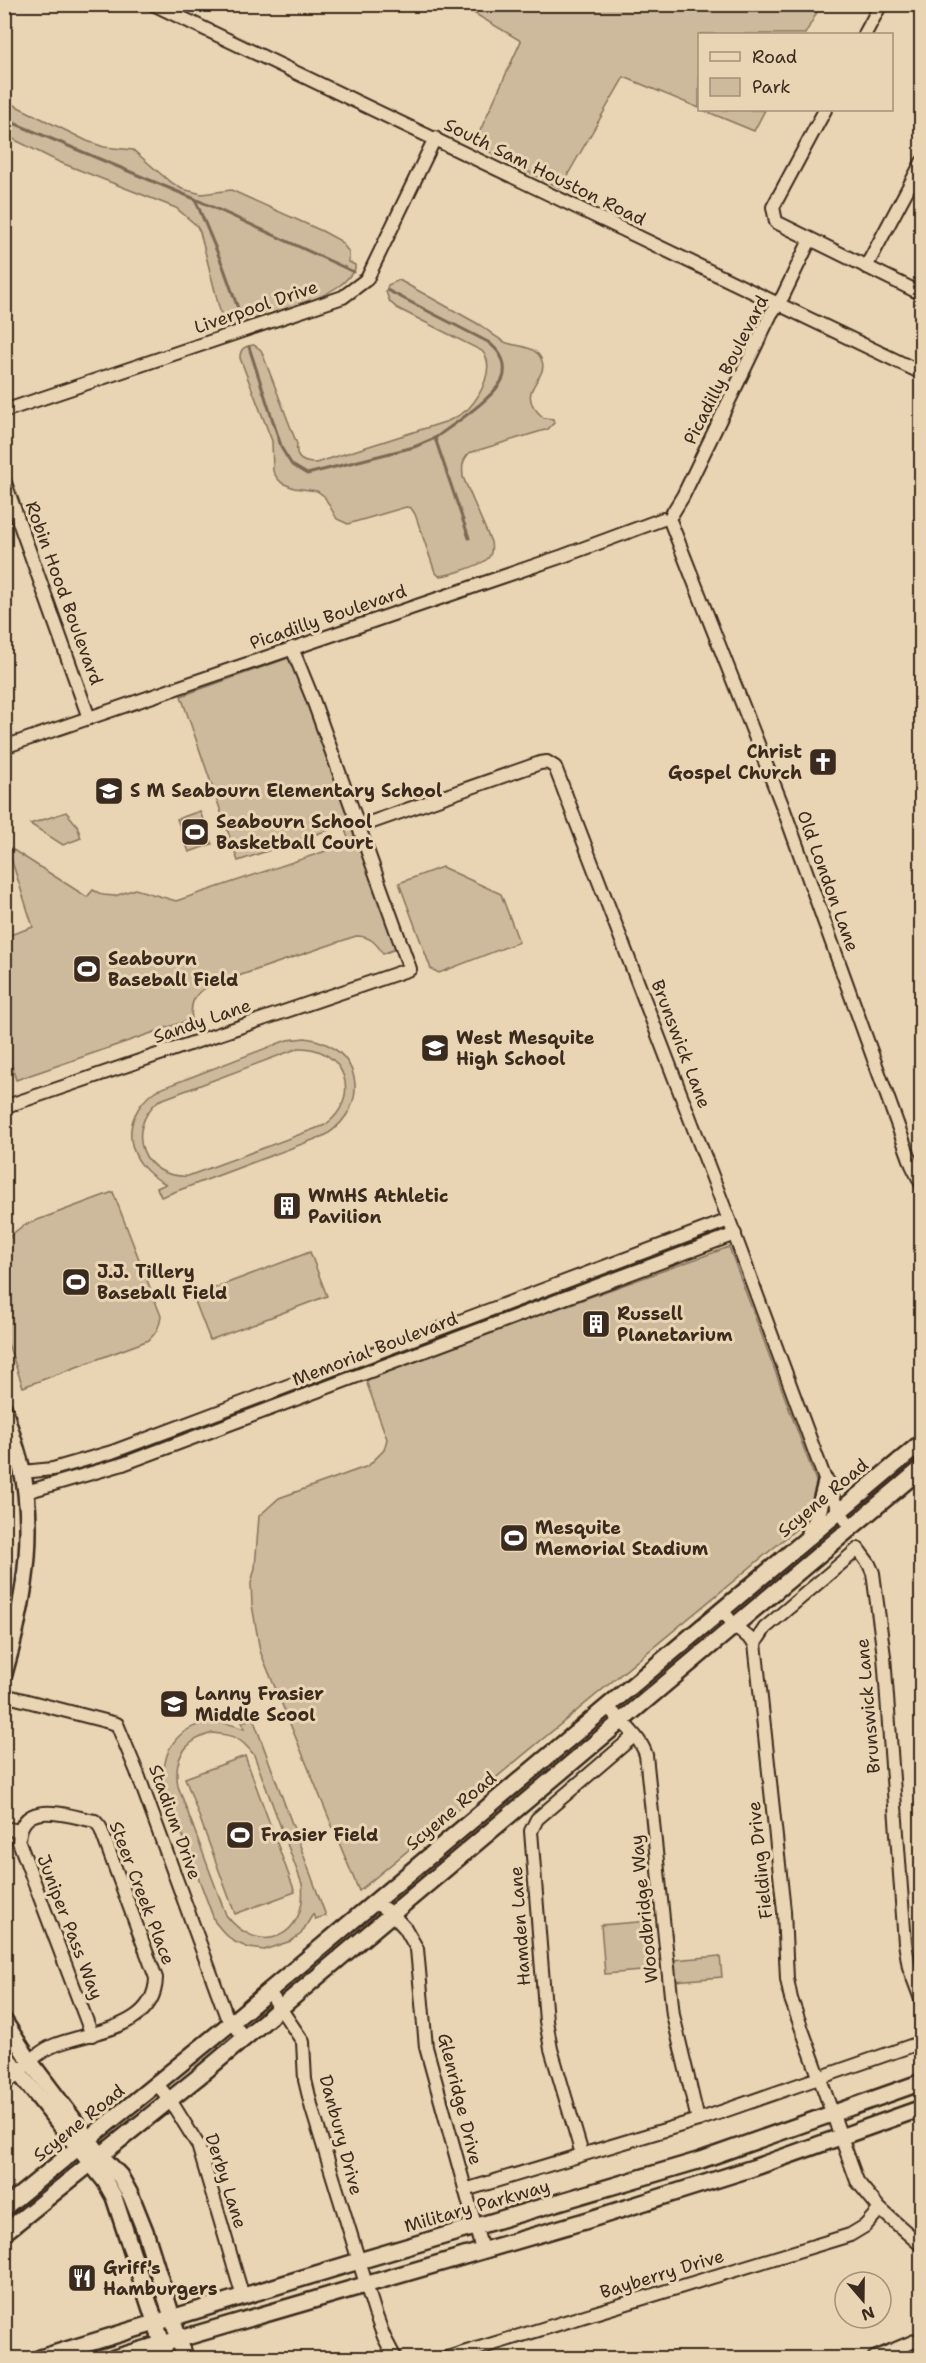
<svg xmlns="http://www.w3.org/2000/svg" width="926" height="2363" font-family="'Shantell Sans',sans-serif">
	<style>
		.green { fill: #cdb99b; stroke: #84725c; stroke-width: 1.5; fill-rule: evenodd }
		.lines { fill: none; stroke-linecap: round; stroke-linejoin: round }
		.stream { stroke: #7b6854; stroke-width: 3 }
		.minor-casing { stroke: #3b2a1e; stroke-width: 16 }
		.major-casing { stroke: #3b2a1e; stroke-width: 20 }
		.minor { stroke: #e9d5b3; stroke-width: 12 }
		.major { stroke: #e9d5b3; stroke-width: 15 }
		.labels { text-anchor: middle; stroke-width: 6; stroke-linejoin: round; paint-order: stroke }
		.street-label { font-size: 18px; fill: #3b2a1e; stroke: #e9d5b3 }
		.poi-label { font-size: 18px; font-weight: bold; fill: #3b2a1e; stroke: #e9d5b3; text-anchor: start }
	</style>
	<rect width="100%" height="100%" fill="#e9d5b3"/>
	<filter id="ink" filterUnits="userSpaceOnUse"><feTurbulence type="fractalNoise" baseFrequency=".0167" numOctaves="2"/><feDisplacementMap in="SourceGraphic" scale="12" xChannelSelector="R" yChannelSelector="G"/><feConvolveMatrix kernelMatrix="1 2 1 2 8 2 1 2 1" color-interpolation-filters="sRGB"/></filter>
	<g filter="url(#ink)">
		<g class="green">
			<path d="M460,5L821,4V5L805,34H700L699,108L624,77L560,188L474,144L521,41Z"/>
			<path d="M4,100L87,141L104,147L133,150L169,181L182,189L202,194L231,190L322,231L339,240L345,247L349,252V262L355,265V269C350,276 345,282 339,286C319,299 254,329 232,325L221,315L200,232L196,225L176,208L59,162L5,135Z"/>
			<path d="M703,110H765L754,131Z"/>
			<path d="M399,280C426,295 453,310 480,325C489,331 497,339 507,343C520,347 537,346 542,361C549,380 511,391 544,418L553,419L554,423L548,429L469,453C462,461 462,467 463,477L491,542C492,548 492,556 486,560C478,566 448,576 439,576L435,572L415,514L411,508L406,507L348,524L337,519L324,496L317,491L294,488L282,483L277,478L273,471L272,441L240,358C240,348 245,346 254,345L261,350L297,444C295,459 302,463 316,463L448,421C456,417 463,414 469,408C481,395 496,366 482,351L397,308L390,302L386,292L388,285Z"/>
			<path d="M294,656L398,946L395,949L383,954C376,942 369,936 356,936L212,985C196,991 189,1002 192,1019L16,1080L5,1044L4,937L33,927L7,846L87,897L93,890L103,895L115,896L135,889L176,901L350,843L343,825L238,861L181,696Z"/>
			<path d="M200,811L212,844L189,852L177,819Z"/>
			<path d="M66,812L77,825L81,838L63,845L30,824Z"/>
			<path d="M442,867L501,894L519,942L439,973L431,969L399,883Z"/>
			<path d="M305,1038C361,1045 373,1105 326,1135L161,1197L157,1188L166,1184C126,1165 117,1119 155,1091L287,1040ZM299,1048C345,1047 363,1098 325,1125L188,1176C143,1179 124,1131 158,1101Z"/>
			<path d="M113,1192L161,1316C160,1327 156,1333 149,1340L23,1387L5,1335V1248L11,1235L24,1225Z"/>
			<path d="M729,1247L819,1489L812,1516L359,1891L260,1651L252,1605L251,1583L255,1568L259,1516L279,1498L368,1466L384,1450L387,1439L365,1378Z"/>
			<path d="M310,1252L327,1296L210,1340L193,1296Z"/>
			<path d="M253,1718L326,1916L315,1919L313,1914L301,1934L291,1941L264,1950L249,1948L235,1942L225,1934L215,1922L166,1791C154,1740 196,1708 244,1729L242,1722ZM213,1733C234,1735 241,1738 254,1755L302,1884C308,1938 259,1958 226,1915L178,1786C173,1757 185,1740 213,1733Z"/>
			<path d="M245,1756L295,1892L235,1914L185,1778Z"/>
			<path d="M650,1921L654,1970L605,1974L601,1925Z"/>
			<path d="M720,1956L722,1977L675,1981L673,1960Z"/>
		</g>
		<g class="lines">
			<g class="stream">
				<path d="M4,119L195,199L223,266L241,317"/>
				<path d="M195,199L354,272"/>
				<path d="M387,290L488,342C498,350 506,359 504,374C502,393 451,426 435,438"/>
				<path d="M249,347L282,449L292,465L307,474L414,447L435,438L469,538"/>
			</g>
			<g class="minor-casing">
				<g id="minor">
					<path d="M153,4L922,373"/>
					<path d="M865,34L881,4"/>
					<path d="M825,110L773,207L776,222L922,294"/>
					<path d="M866,267L922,162"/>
					<path d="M4,411L343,297L367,279L435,138"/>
					<path d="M4,480L89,718"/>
					<path d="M672,514L683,496L771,314L783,296L810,240"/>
					<path d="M671,523L784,810L912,1165L922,1185"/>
					<path d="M4,747L563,556L663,519"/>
					<path d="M358,827L540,763L547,762L555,767L729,1220L826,1482L839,1511L851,1527"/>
					<path d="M4,1107L410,969L312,697L292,648"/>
					<path d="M22,1472L53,1469L112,1452L729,1220"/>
					<path d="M26,1492L123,1464L735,1234"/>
					<path d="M722,1610L734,1625L755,1643L784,1911L787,1979L791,1999L857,2181L880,2209L922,2246"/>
					<path d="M755,1643L765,1628L858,1549L869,1564L873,1573L884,1656L905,1943L909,1967L922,2002"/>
					<path d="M4,1695L117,1724L137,1772L226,2015L245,2038"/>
					<path d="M607,1706C620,1721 640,1736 646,1755L673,2015L698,2120"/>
					<path d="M4,1828L19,1831"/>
					<path d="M374,1902L391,1913L405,1928L417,1949L426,2047L482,2250"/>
					<path d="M268,1990L303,2042L305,2080L312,2109L375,2313L384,2337L395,2358"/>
					<path d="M157,2084L170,2100L198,2145L243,2297"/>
					<path d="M4,2085C20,2072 36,2052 55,2045C91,2031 155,2029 156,1978L100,1827L95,1821C67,1816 20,1797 19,1842L92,2035"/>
					<path d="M582,2154L551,2049L546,2021L531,1831L537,1819L634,1736"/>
					<path d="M465,2190L698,2120L922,2042"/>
					<path d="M447,2358L850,2235L865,2226L880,2209"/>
					<path d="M874,2358L922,2338"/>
				</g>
			</g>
			<g class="major-casing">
				<g id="major">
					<path d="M4,1409C12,1437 23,1465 26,1493C33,1555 21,1615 4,1674"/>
					<path d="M809,1533L817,1517L826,1482"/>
					<path d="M4,2021L31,2063L101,2156L120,2176L131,2196L145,2231L185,2358"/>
					<path d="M4,2054L105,2181L114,2197L167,2358"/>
					<path d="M4,2208L232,2022L922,1442"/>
					<path d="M4,2233L197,2078L922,1468"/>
					<path d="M40,2358L359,2261L701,2160L922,2082"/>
					<path d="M114,2358L588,2220L753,2168L922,2108"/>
				</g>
			</g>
			<use href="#minor" class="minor"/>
			<use href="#major" class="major"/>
		</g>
	</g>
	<defs>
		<g id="church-square" transform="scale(1.5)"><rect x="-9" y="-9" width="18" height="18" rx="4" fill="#3b2a1e" stroke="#e9d5b3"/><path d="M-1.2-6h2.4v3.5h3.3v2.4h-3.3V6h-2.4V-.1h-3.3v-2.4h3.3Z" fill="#fff"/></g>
		<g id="school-square" transform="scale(1.5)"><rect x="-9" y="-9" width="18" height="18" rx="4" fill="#3b2a1e" stroke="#e9d5b3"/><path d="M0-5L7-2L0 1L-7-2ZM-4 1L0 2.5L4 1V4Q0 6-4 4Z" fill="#fff"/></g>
		<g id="stadium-square" transform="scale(1.5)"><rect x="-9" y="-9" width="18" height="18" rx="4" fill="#3b2a1e" stroke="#e9d5b3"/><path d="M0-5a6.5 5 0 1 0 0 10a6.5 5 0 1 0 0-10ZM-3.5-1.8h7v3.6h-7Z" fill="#fff"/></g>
		<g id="building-square" transform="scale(1.5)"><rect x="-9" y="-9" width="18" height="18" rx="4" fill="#3b2a1e" stroke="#e9d5b3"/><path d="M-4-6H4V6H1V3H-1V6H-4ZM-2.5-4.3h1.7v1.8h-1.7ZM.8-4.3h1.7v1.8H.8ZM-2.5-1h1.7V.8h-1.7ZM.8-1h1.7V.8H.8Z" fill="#fff"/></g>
		<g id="restaurant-square" transform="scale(1.5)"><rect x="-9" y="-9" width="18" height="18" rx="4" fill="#3b2a1e" stroke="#e9d5b3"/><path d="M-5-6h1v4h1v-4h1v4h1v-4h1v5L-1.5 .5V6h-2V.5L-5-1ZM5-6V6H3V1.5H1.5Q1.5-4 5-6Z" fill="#fff"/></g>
	</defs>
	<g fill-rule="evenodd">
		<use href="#church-square" x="823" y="762"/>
		<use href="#school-square" x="109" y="791"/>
		<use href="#stadium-square" x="195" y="832"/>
		<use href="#stadium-square" x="87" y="969"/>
		<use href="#school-square" x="435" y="1048"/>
		<use href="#building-square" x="287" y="1206"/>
		<use href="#stadium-square" x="76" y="1282"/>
		<use href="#building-square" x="596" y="1324"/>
		<use href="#stadium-square" x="514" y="1538"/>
		<use href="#school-square" x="174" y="1704"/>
		<use href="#stadium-square" x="240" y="1835"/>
		<use href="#restaurant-square" x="82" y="2278"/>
	</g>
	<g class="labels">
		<g class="street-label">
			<text transform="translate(545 172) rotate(26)" y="6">South Sam Houston Road</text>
			<text transform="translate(256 307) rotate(-19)" y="6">Liverpool Drive</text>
			<text transform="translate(726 370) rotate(-63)" y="6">Picadilly Boulevard</text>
			<text transform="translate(64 593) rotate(70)" y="6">Robin Hood Boulevard</text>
			<text transform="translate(328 617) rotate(-19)" y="6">Picadilly Boulevard</text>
			<text transform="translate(828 881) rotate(70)" y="6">Old London Lane</text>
			<text transform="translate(202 1021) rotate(-19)" y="6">Sandy Lane</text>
			<text transform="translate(681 1044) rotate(69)" y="6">Brunswick Lane</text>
			<text transform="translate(375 1349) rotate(-21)" y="6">Memorial Boulevard</text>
			<text transform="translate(823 1498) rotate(-40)" y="6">Scyene Road</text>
			<text transform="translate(868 1706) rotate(-95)" y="6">Brunswick Lane</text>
			<text transform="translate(451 1811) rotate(-40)" y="6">Scyene Road</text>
			<text transform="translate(175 1822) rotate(70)" y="6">Stadium Drive</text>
			<text transform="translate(760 1860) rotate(-96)" y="6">Fielding Drive</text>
			<text transform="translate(142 1893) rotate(69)" y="6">Steer Creek Place</text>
			<text transform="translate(644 1909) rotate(-96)" y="6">Woodbridge Way</text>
			<text transform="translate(520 1926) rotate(-94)" y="6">Hamden Lane</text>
			<text transform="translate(70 1927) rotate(69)" y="6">Juniper Pass Way</text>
			<text transform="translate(460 2099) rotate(76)" y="6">Glenridge Drive</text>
			<text transform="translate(79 2123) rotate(-39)" y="6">Scyene Road</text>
			<text transform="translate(341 2135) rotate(75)" y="6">Danbury Drive</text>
			<text transform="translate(226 2181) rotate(72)" y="6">Derby Lane</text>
			<text transform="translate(477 2206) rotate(-16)" y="6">Military Parkway</text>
			<text transform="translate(662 2274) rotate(-17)" y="6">Bayberry Drive</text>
		</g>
		<g class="poi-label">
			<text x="802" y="758" text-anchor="end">Christ<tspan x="802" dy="21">Gospel Church</tspan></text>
			<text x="130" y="797">S M Seabourn Elementary School</text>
			<text x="216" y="828">Seabourn School<tspan x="216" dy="21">Basketball Court</tspan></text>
			<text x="108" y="965">Seabourn<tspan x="108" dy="21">Baseball Field</tspan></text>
			<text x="456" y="1044">West Mesquite<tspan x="456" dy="21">High School</tspan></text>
			<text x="308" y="1202">WMHS Athletic<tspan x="308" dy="21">Pavilion</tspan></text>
			<text x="97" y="1278">J.J. Tillery<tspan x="97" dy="21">Baseball Field</tspan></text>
			<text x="617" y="1320">Russell<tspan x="617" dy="21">Planetarium</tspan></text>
			<text x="535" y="1534">Mesquite<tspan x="535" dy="21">Memorial Stadium</tspan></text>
			<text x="195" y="1700">Lanny Frasier<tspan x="195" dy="21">Middle Scool</tspan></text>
			<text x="261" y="1841">Frasier Field</text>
			<text x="103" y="2274">Griff's<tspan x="103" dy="21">Hamburgers</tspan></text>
		</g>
	</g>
	<rect width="926" height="2363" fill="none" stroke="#e9d5b3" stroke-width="24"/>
	<rect x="12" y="12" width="902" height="2339" fill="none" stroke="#3b2a1e" stroke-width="2" filter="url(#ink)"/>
	<rect x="698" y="33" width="195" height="78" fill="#e9d5b3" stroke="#a39177" stroke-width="1.5"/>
	<rect x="710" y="52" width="30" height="9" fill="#e9d5b3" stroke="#a39177" stroke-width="1.5"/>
	<text x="752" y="63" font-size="18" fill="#3b2a1e">Road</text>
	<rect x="710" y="78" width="30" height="18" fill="#cdb99b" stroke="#a39177" stroke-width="1.5"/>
	<text x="752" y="93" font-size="18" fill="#3b2a1e">Park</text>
	<g transform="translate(863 2300) rotate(160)"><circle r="28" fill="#e9d5b3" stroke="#a39177" stroke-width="1.5"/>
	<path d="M0-4.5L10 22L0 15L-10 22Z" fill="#3b2a1e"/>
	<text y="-9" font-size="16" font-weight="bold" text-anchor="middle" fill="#3b2a1e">N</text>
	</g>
</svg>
